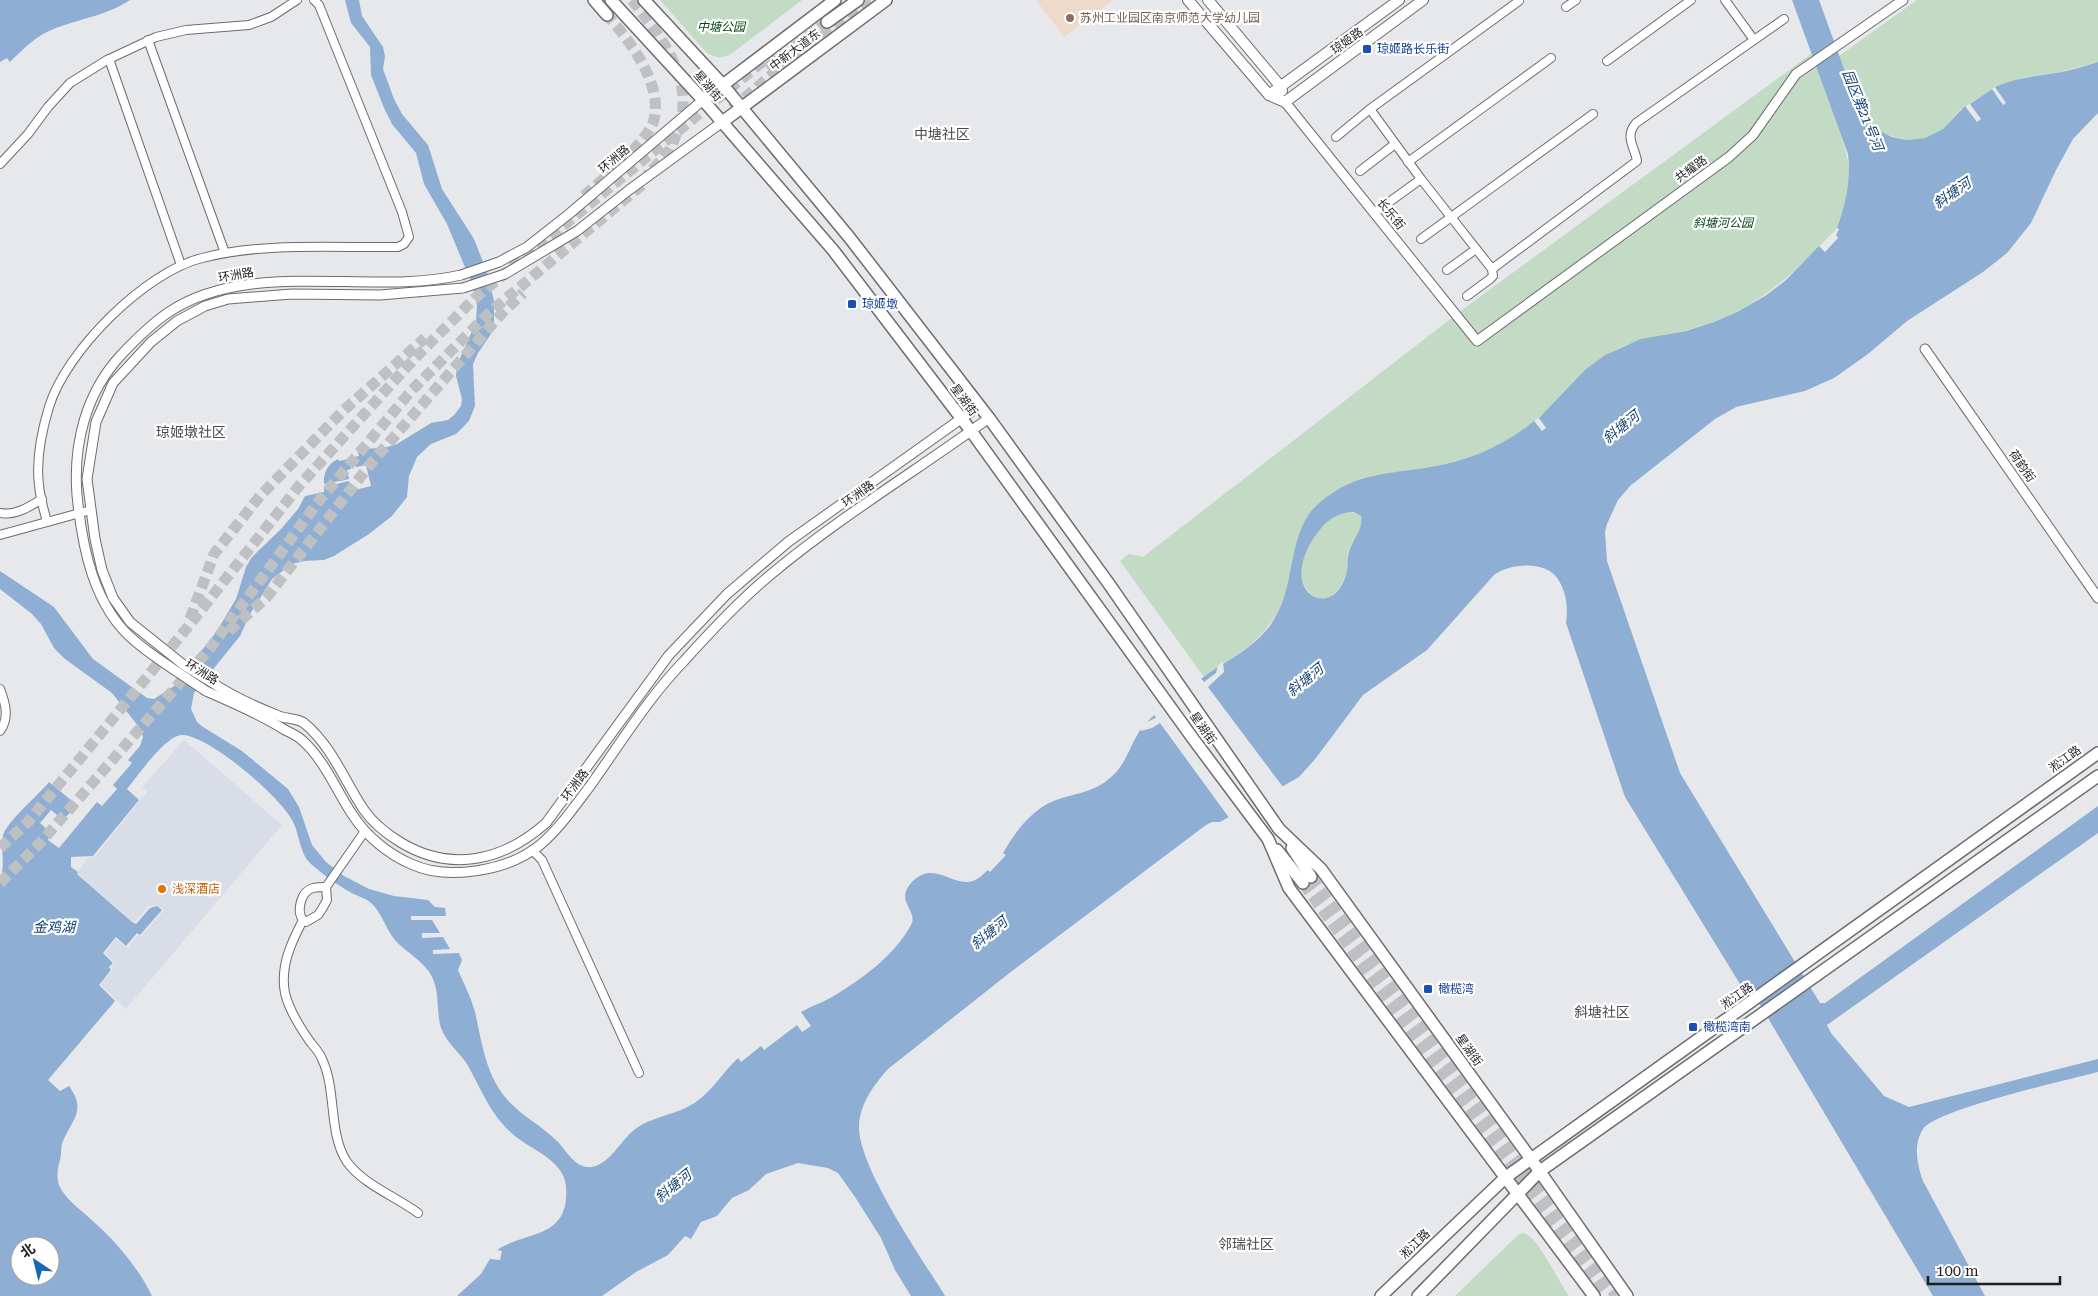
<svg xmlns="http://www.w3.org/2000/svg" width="2098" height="1296" font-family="'Roboto Serif','Noto Sans SC',serif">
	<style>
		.built { fill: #d9dde7 }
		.education { fill: #eedacb }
		.green { fill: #c3dac4 }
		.water { fill: #8eafd3; fill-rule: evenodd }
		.pier { fill: #e7e8eb }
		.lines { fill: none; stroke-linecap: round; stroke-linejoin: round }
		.primary-tunnel { stroke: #bfc0c2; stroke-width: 11; stroke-dasharray: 11 5.5; stroke-linecap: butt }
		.minor-casing { stroke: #6b6c6f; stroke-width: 10 }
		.tertiary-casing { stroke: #6b6c6f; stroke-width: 11 }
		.secondary-casing { stroke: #6b6c6f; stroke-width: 12 }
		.primary-casing { stroke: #6b6c6f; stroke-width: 14 }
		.minor { stroke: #fff; stroke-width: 8 }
		.tertiary { stroke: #fff; stroke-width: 9 }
		.secondary { stroke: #fff; stroke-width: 10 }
		.primary { stroke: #fff; stroke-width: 11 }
		.tertiary-bridge-casing { stroke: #6b6c6f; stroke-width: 11; stroke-linecap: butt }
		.tertiary-bridge { stroke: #fff; stroke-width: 9 }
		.education-dot { fill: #8d6e63; stroke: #fff; stroke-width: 2 }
		.transit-dot { fill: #1a4fb4; stroke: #fff; stroke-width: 2 }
		.food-dot { fill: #e8710a; stroke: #fff; stroke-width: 2 }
		.labels { text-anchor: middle; stroke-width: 4.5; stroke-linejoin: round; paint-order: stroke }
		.education-label { font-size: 12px; fill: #785e54; stroke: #fff; text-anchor: start }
		.park-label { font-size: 12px; font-style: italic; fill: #074317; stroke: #fff }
		.street-label { font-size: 12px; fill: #1e1f20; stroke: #fff }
		.transit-label { font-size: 12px; fill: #164399; stroke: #fff; text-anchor: start }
		.food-label { font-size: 12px; fill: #c56008; stroke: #fff; text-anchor: start }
		.water-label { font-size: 14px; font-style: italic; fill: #11416f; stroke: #fff }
		.neighbourhood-label { font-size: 14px; fill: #494a4d; stroke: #fff }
	</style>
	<rect width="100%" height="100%" fill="#e7e8eb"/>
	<path class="built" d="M184,740L282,825L126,1009L100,984L113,970L111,967L115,963L105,953L116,939L127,948L138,935L141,936L164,910L157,905L148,906L135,922L132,921L78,874V871L88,858L95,856L147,792L142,787Z"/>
	<path class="education" d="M1036,0H1113L1064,37Z"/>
	<g class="green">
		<path d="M660,0H802L731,54C721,59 713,58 705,51Z"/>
		<path d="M1917,0H2098V62L2056,73L2025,77L1995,87L1960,110L1943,129L1925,138L1907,140L1884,134L1861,113L1838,126C1853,169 1853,185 1837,228C1797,270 1758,309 1701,326C1666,337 1637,336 1604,356C1587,366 1577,380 1563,394C1540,419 1513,441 1481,453C1453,465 1423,469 1393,474C1372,478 1351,480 1333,493C1303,512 1307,526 1303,557C1312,537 1332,504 1359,514C1369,525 1351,541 1348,552C1347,560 1348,568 1346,575C1341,590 1325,609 1310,593C1301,583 1300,573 1302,561L1288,585L1281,608L1263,633L1248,647L1204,677L1120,561L1129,554L1143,557L1462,310L1811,54L1818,71Z"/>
		<path d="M1523,1233C1537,1234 1559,1283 1569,1296H1455L1518,1235Z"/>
	</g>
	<g class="water">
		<path d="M0,0H130C105,17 74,19 47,32C33,39 21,51 10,62L7,58L0,62Z"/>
		<path d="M345,0H359L362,16L383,47L385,56L383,69L394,99L402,114L428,145L442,189L474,239L487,272L494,301V321L491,334L478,353L473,364L475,406L469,421L456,434L431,444L417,457L409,476L407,497L392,516L369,534L334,556L324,560L304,561L292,564L272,579L250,614L240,636L194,693L191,709L197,722L203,727L242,751L288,789L299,807L312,845L326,862L344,876L369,889L394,896L428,900L435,907L445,908L446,916H411V920H432L440,933H422V938L443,937L450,949L433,950V954L459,953L462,960L458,970C464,984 471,997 475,1012C482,1042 485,1072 505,1097C520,1115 541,1125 557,1141C567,1151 575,1169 592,1167C611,1163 620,1141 634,1130C652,1116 677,1115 696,1102C713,1090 723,1072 738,1058L741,1062L761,1046L764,1050L797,1025L802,1032L811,1026L801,1012C811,1006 822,1003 832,997C861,980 895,955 911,925C919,910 892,901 914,880C936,861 952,887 973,881C979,879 984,873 988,870L990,872L1006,855L1003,853C1017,829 1034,806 1062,798C1079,793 1095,791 1110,778C1129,763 1130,739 1147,722C1165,704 1188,688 1209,673C1227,661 1246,651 1261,636C1298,599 1284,552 1309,514C1315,506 1323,499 1331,494C1359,474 1392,473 1425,468C1466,462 1502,447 1534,421L1542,431L1546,428L1539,418L1586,369L1605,355L1641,339L1686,331L1714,322L1737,312L1765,296L1785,281L1819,246L1825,252L1838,238L1836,235L1839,229L1837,228C1846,203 1851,181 1848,154L1792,0H1819L1856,102L1861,113L1878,130L1892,137L1907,140L1925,138L1943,129L1965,106L1977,122L1981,119L1970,104L1992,89L2003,105L2006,103L1995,87C2015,78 2035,76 2056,73C2070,71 2084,66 2098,62V113L2073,139L2056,170L2031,223L2007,253L1983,272L1907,321L1868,354L1834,378L1805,391L1736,407L1715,419L1630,486L1618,500L1607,524L1605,532L1607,561L1680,773L1820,1003H1825L2098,806V833L1827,1025L1831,1033L1884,1096L1909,1107L2098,1059V1072C2068,1080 1937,1109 1923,1129C1913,1144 1917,1165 1923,1181L1985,1296H1933L1746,981L1740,984L1625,797L1566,623C1568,609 1567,594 1559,581C1548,560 1510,563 1494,575L1427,650L1363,695L1316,758L1299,777L1220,822H1212L1206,825L1012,971L888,1069C874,1085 860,1103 859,1126C858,1167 922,1258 945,1296H911L895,1270L881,1238L855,1197L838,1173L828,1168L798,1163L766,1174L749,1190L732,1198L717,1216L701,1222L691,1239L685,1236L668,1255L636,1272L602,1296H457L481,1274L490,1259L500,1260L502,1251L497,1250C527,1230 570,1240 566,1186C564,1162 535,1151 519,1139C510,1133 501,1123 494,1113C484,1098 476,1080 467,1064C459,1052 446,1042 441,1028C436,1012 440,992 432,977C425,963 412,956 401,946C387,935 384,915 371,903C366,898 357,896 350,892C339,886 321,873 311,864C299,853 300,834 292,820C279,796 211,737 183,735C167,733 137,777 127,789L139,800L93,856L71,857V867L78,872L77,874L132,922L136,924L150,908L157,906L162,910L140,935L137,933L126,946L116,937L103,953L113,963L109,967L111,970L99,985L115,1001L48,1080L60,1091L69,1086C87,1111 72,1119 63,1141C60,1148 62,1154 60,1160C58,1166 56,1177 59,1185C66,1201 84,1212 96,1224C118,1244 139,1269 152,1296H0V881C6,865 0,849 3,835C9,819 37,797 49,782L77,805L63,820L51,810L40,823L51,833L48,840L59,848L97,802L102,806L117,789L113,785L132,763L128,760L140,746L143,737L139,727L112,693L65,659L54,648L41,624L32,614L0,589V571L54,607L93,659L147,698L154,699L174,686L217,631L236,599L246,567L252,557L282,528L298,509L305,496L324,492V487L349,481L351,491L371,486L366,465L356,467L354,457L359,456L357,449L384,448L397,444L431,423L448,420L454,415L461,406L462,399L456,376L457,365L476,322L477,305L472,284L447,224L424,184L416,153L392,124L384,108L371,75L370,47L351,23ZM1354,512L1361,516C1364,530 1352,539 1349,552C1347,558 1348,565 1347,571C1335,625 1272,593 1318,532C1327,520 1338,512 1354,512ZM20,1246H50V1276H20Z"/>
		<path d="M338,459L339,461L349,459L351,469L347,470L349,479L324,484C323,472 328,464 338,459Z"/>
	</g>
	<path class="pier" d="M1223,662L1224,672L1208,687L1283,787L1266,799L1230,819L1160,723L1152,728L1141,731L1142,724L1156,718L1153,713L1200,677L1204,682L1216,673L1218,665Z"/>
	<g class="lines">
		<g class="primary-tunnel">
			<path d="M632,0C662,38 699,84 676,135C674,140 672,147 668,152C662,160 654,168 647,175"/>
			<path d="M767,68L827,22"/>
			<path d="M732,109L776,71L872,0"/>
			<path d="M584,196C603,179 647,143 654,120C663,83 629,40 607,15"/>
			<path d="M190,619L214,554L260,496L343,411L425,338"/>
			<path d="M229,631L266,598L372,462L503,312L523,293"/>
			<path d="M0,848L28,822L187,628L299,486L415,358L474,299L773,53"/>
			<path d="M1311,877L1616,1296"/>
			<path d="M0,883L40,843L211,647L318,502L412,390L490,312L642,185"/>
			<path d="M1303,883L1603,1296"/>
		</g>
		<g class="minor-casing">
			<g id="minor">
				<path d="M1566,7L1576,0"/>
				<path d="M148,40L225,253"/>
				<path d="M1754,40L1784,19"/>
				<path d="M109,59L181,265"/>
				<path d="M1607,61L1691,0"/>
				<path d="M1336,137L1370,109"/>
				<path d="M1408,162L1551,58"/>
				<path d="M0,164L28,134L48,107L70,83L107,60L156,37L186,30L249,25L271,17L297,0"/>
				<path d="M1360,171L1395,144"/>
				<path d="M1421,179L1370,109L1519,1"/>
				<path d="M1374,213L1421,179L1492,269L1637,161C1635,147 1624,137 1636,123L1754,40L1725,0"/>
				<path d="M1421,239L1593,114"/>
				<path d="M1447,270L1476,249"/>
				<path d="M1467,296L1490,279L1493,276L1492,269"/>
				<path d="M0,513C15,516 29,507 42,499"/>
				<path d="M47,522C44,510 40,498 39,485C36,461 42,430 49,407C66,351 145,272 202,258C265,242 333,248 398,247L404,244L409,237L402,212L319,5L314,0"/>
				<path d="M0,535L91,510"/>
				<path d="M0,689C5,702 10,718 0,731"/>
				<path d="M532,850L542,860L639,1073"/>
				<path d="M303,920C291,943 280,966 285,993C289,1010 301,1029 311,1043C315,1048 320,1053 322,1059C337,1090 328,1134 347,1162C364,1185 395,1196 418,1213"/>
				<path d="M303,920L306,922L318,915L322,909L327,900L326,887L365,831"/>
				<path d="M303,920C296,911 301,891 313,888C317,887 322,887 326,887"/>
			</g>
		</g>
		<g class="tertiary-casing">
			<g id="tertiary">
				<path d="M1285,102L1477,341L1729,157L1753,135L1796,74L1903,0"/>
				<path d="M499,262L527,247L569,214L703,100"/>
				<path d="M505,274L577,231L629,190L721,123"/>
				<path d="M1925,349L2098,598"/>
				<path d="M185,666L130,622L113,598L102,570L95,539L87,479L96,422L113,383L151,342L177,321L205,306L228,299L292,294L380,295L463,288"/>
				<path d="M179,673C164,663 149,653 136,642C93,607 82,546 77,495C73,443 86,393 121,355C136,339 151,324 169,312C250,258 370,296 461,275"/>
				<path d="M211,682C231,695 256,707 279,716C286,719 297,718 304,723C332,746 344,780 364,810C373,823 387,834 400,842C451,873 503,861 546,823L669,655L727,594L788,542L979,406"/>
				<path d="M206,691C233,703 260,714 285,730C291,733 298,736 303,741C325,761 336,790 352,814C366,836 388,854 411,864C448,881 508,871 540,845C559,829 575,806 590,786C620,744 648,698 684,661C711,631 738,602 769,576C838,518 916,471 989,418"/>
			</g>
		</g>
		<g class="secondary-casing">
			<g id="secondary">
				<path d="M1188,0L1269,95L1285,102"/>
				<path d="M1208,0L1281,87L1282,91"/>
				<path d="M1269,95L1399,0"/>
				<path d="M1285,102L1423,0"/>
			</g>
		</g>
		<g class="primary-casing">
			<g id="primary">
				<path d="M594,0L607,15"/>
				<path d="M611,0L703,100L833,250L971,431L1194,740L1268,839L1289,888L1594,1296"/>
				<path d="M644,0L722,84L849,237L989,418L1109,584L1279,829L1321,869L1531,1159L1627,1296"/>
				<path d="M827,22L858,0"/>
				<path d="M703,100L835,0"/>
				<path d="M721,123L886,0"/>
				<path d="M1292,848L1311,877"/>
				<path d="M1277,850L1303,883"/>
				<path d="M1381,1296L1506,1177L2098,753"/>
				<path d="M1418,1296L1540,1171L2098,776"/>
			</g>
		</g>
		<use href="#minor" class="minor"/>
		<use href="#tertiary" class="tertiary"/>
		<use href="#secondary" class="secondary"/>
		<use href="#primary" class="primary"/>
		<g class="tertiary-bridge-casing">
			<g id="tertiary-bridge">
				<path d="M461,275L499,262"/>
				<path d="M463,288L505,274"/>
				<path d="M185,666L211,682"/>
				<path d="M179,673L206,691"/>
			</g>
		</g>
		<use href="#tertiary-bridge" class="tertiary-bridge"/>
	</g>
	<circle class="education-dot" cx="1070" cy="18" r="5"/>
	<g class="transit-dot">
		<rect x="1362" y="44" width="10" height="10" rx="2.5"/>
		<rect x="847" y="299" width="10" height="10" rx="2.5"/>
		<rect x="1423" y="984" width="10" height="10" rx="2.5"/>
		<rect x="1688" y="1022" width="10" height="10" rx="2.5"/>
	</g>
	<circle class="food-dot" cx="162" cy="889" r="5"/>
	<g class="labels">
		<g class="education-label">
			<text x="1080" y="22">苏州工业园区南京师范大学幼儿园</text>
		</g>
		<g class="park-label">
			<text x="721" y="31">中塘公园</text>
			<text x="1723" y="227">斜塘河公园</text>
		</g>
		<g class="street-label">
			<text transform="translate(1347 41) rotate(-36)" y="4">琼姬路</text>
			<text transform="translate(795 50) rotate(-37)" y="4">中新大道东</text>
			<text transform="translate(708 86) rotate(49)" y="4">星湖街</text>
			<text transform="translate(614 159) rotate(-40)" y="4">环洲路</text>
			<text transform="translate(1691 169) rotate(-36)" y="4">共耀路</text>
			<text transform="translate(1391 214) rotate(51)" y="4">长乐街</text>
			<text transform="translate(236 275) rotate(-10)" y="4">环洲路</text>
			<text transform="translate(964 400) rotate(53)" y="4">星湖街</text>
			<text transform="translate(2022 466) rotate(55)" y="4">荷韵街</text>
			<text transform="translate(858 494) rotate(-35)" y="4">环洲路</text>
			<text transform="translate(202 672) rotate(32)" y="4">环洲路</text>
			<text transform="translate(1203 728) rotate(55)" y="4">星湖街</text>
			<text transform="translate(2065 759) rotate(-36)" y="4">淞江路</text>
			<text transform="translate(575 785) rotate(-53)" y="4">环洲路</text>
			<text transform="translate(1737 996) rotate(-35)" y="4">淞江路</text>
			<text transform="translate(1469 1050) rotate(54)" y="4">星湖街</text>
			<text transform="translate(1415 1244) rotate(-44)" y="4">淞江路</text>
		</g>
		<g class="transit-label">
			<text x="1377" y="53">琼姬路长乐街</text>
			<text x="862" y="308">琼姬墩</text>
			<text x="1438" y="993">橄榄湾</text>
			<text x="1703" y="1031">橄榄湾南</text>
		</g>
		<g class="food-label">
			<text x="172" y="893">浅深酒店</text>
		</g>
		<g class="water-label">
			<text transform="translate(1863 110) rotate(68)" y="5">园区第21号河</text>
			<text transform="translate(1952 193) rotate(-34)" y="5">斜塘河</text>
			<text transform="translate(1621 427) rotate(-39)" y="5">斜塘河</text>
			<text transform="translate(1305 680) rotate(-39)" y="5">斜塘河</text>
			<text x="54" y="932">金鸡湖</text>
			<text transform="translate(989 933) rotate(-39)" y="5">斜塘河</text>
			<text transform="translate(673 1186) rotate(-39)" y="5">斜塘河</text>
		</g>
		<g class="neighbourhood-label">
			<text x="942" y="139">中塘社区</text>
			<text x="191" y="437">琼姬墩社区</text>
			<text x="1602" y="1017">斜塘社区</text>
			<text x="1246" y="1249">邻瑞社区</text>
		</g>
	</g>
	<g transform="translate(35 1261) rotate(325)"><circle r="24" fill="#ffffff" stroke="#a5a5a6"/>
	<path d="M0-4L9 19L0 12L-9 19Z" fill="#1667b5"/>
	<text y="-8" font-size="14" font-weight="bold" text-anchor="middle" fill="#1e1f20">北</text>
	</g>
	<path d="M1928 1276v8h132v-8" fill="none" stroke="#1e1f20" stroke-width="2.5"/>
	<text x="1936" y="1276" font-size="15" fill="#1e1f20" stroke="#ffffff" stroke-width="4" paint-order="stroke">100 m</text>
</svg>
